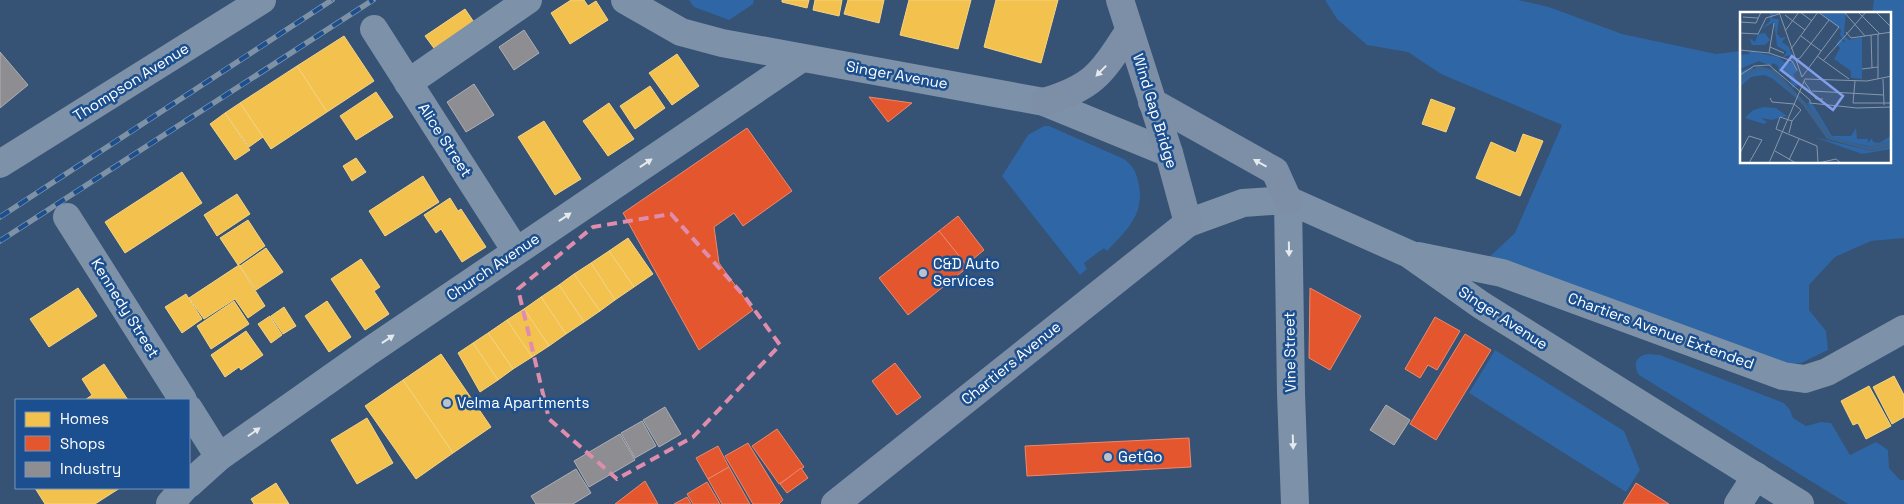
<svg xmlns="http://www.w3.org/2000/svg" width="1904" height="504" font-family="'Space Grotesk',sans-serif">
	<style>
		.green { fill: #2f66a5 }
		.homes { fill: #f2c14e; stroke: #f6d483 }
		.shops { fill: #e4572e; stroke: #ec896d }
		.industry { fill: #8d8d92; stroke: #afafb3 }
		.lines { fill: none; stroke-linecap: round; stroke-linejoin: round }
		.minor { stroke: #7d92a8; stroke-width: 28 }
		.major { stroke: #7d8ea7; stroke-width: 28 }
		.rail-casing { stroke: #7e92a7; stroke-width: 5.5 }
		.rail { stroke: #1b4f8f; stroke-width: 4; stroke-dasharray: 11; stroke-linecap: butt }
		.oneway { fill: #e5e8ed }
		.oneway2 { fill: #e5e9ee }
		.marked { fill: none; stroke: #e08cad; stroke-width: 4; stroke-dasharray: 10 6; stroke-linejoin: round }
		.poi-dot { fill: #b9c2ce; stroke: #1b4f8f; stroke-width: 2 }
		.labels { text-anchor: middle; stroke-width: 5; stroke-linejoin: round; paint-order: stroke }
		.street-label { font-size: 15px; fill: #fff; stroke: #1b4f8f }
		.poi-label { font-size: 15px; fill: #fff; stroke: #1b4f8f; text-anchor: start }
		.inset-road { fill: none; stroke: #8697ac; stroke-width: 1 }
		.view { fill: #839eea; fill-opacity: 0.15; stroke: #839eea; stroke-width: 2.5 }
		.inset-edge { fill: none; stroke: #fff; stroke-width: 2.5 }
	</style>
	<rect width="100%" height="100%" fill="#365274"/>
	<g class="green">
		<path d="M689,0H754L753,4L729,20L694,7Z"/>
		<path d="M1325,0H1518L1549,7L1622,34L1716,54L1741,51L1742,162H1890V14H1872L1874,0H1904V238L1871,241L1835,257L1809,285V310L1826,331L1828,350L1801,363L1774,365L1484,262L1515,233L1562,125L1441,74L1408,52L1367,45L1337,19Z"/>
		<path d="M1044,126H1049L1124,159C1132,165 1136,171 1138,181C1146,213 1128,229 1107,251L1104,248L1084,263L1087,269L1080,275L1002,176L1028,135Z"/>
		<path d="M1495,350L1624,431L1640,470L1626,492L1469,393Z"/>
		<path d="M1647,354L1660,355L1784,403L1790,410L1793,418L1806,426L1821,422L1831,423L1850,455L1876,442L1888,450L1889,468L1900,480H1904V504H1848L1639,375C1633,365 1635,357 1647,354Z"/>
	</g>
	<g class="homes">
		<path d="M571,0H584L588,6L596,1L608,20L570,44L551,13Z"/>
		<path d="M782,0H809L807,8L782,2Z"/>
		<path d="M815,0H842L839,16L813,10Z"/>
		<path d="M848,0H884L879,23L844,14Z"/>
		<path d="M909,0H971L958,49L900,35Z"/>
		<path d="M996,0H1058L1041,63L984,47Z"/>
		<path d="M465,9L478,28L439,55L425,36Z"/>
		<path d="M344,36L374,81L327,112L297,66Z"/>
		<path d="M677,54L699,86L672,105L649,73Z"/>
		<path d="M297,66L327,112L271,149L240,103Z"/>
		<path d="M650,86L665,108L635,129L620,106Z"/>
		<path d="M376,92L393,117L356,140L340,116Z"/>
		<path d="M1431,99L1455,108L1446,132L1422,124Z"/>
		<path d="M240,103L263,137L249,147L225,113Z"/>
		<path d="M609,103L634,139L608,156L583,121Z"/>
		<path d="M225,113L250,150L235,160L210,124Z"/>
		<path d="M544,121L581,179L555,195L518,137Z"/>
		<path d="M1523,134L1543,141L1520,196L1476,178L1491,142L1516,153Z"/>
		<path d="M356,158L366,172L352,181L343,166Z"/>
		<path d="M182,172L202,203L125,253L105,222Z"/>
		<path d="M423,176L439,202L385,236L369,211Z"/>
		<path d="M237,194L250,214L217,236L204,215Z"/>
		<path d="M450,198L458,211L461,209L486,247L462,262L441,229L436,233L424,215Z"/>
		<path d="M248,220L265,246L238,265L220,238Z"/>
		<path d="M628,238L653,274L634,287L609,251Z"/>
		<path d="M266,248L283,272L256,290L240,266Z"/>
		<path d="M609,251L634,287L615,300L591,263Z"/>
		<path d="M361,259L380,287L374,291L389,314L365,330L331,279Z"/>
		<path d="M591,263L615,300L600,311L574,274Z"/>
		<path d="M239,265L265,306L248,318L235,299L204,319L189,298Z"/>
		<path d="M574,274L600,311L584,322L559,285Z"/>
		<path d="M559,285L584,322L566,334L541,297Z"/>
		<path d="M78,288L97,316L49,347L30,319Z"/>
		<path d="M186,294L202,319L182,333L165,307Z"/>
		<path d="M541,297L566,334L549,346L524,309Z"/>
		<path d="M234,301L249,324L211,349L197,326Z"/>
		<path d="M327,301L351,337L329,352L305,316Z"/>
		<path d="M284,307L296,326L283,334L271,316Z"/>
		<path d="M524,309L549,346L532,357L507,320Z"/>
		<path d="M270,316L282,335L271,343L258,324Z"/>
		<path d="M507,320L532,357L513,369L488,333Z"/>
		<path d="M246,331L263,355L241,370L239,367L225,377L211,355Z"/>
		<path d="M488,333L513,369L498,380L473,343Z"/>
		<path d="M473,343L498,380L480,392L458,353Z"/>
		<path d="M441,354L491,427L453,453L403,380Z"/>
		<path d="M104,364L128,400H85L92,395L82,379Z"/>
		<path d="M1894,376L1904,395V417L1892,424L1873,387Z"/>
		<path d="M403,380L453,453L416,479L365,406Z"/>
		<path d="M1869,386L1891,426L1866,439L1858,423L1853,425L1841,401Z"/>
		<path d="M367,418L393,463L357,484L331,440Z"/>
		<path d="M276,483L289,504H254L251,499Z"/>
		<path d="M35,488H120L95,504H45Z"/>
	</g>
	<g class="shops">
		<path d="M869,97L912,103L888,122Z"/>
		<path d="M747,128L792,191L743,226L734,213L714,227L719,263L753,310L699,350L623,213Z"/>
		<path d="M958,216L984,250L966,265L939,231Z"/>
		<path d="M939,231L968,267L908,315L879,278Z"/>
		<path d="M1310,288L1361,316L1330,370L1309,358Z"/>
		<path d="M1435,317L1460,331L1437,370L1428,365L1420,378L1405,369Z"/>
		<path d="M1465,334L1491,350L1436,440L1410,424Z"/>
		<path d="M895,363L921,397L897,415L872,381Z"/>
		<path d="M777,429L804,467L779,484L752,446Z"/>
		<path d="M1189,438L1191,467L1027,476L1025,446Z"/>
		<path d="M748,443L783,500L779,504H753L725,456Z"/>
		<path d="M718,446L729,467L708,479L696,458Z"/>
		<path d="M729,467L750,504H722L708,479Z"/>
		<path d="M801,468L808,478L787,493L780,484Z"/>
		<path d="M645,481L658,504H615Z"/>
		<path d="M707,482L720,504H693L687,494Z"/>
		<path d="M1636,483L1669,504H1623Z"/>
		<path d="M687,497L691,504H674Z"/>
	</g>
	<g class="industry">
		<path d="M524,30L539,53L514,70L499,47Z"/>
		<path d="M0,52L28,85L0,108Z"/>
		<path d="M474,84L494,115L466,132L447,102Z"/>
		<path d="M1386,405L1410,420L1394,445L1370,430Z"/>
		<path d="M665,407L681,434L659,447L643,420Z"/>
		<path d="M642,421L656,446L635,458L621,433Z"/>
		<path d="M620,434L635,460L589,487L574,461Z"/>
		<path d="M576,469L591,493L573,504H536L531,496Z"/>
	</g>
	<g class="lines">
		<g class="minor">
			<path d="M625,0L681,32L722,43L1044,102L1169,153"/>
			<path d="M374,29L516,251"/>
			<path d="M408,83L528,0"/>
			<path d="M0,164L262,0"/>
			<path d="M1288,200L1291,393L1295,504"/>
			<path d="M67,217L183,400"/>
			<path d="M1188,223L1243,203L1288,200L1409,254L1481,305L1800,504"/>
			<path d="M1418,256L1502,273L1783,376L1805,379L1827,372L1904,329"/>
			<path d="M189,409L219,457"/>
			<path d="M189,484L219,457L368,352L802,58"/>
			<path d="M170,504L184,488"/>
			<path d="M1738,504L1756,476"/>
		</g>
		<g class="major">
			<path d="M1044,102C1094,87 1101,74 1129,31"/>
			<path d="M1152,102L1275,171L1288,200"/>
			<path d="M835,504L1188,223L1169,153L1120,0"/>
		</g>
		<g class="rail-casing">
			<g id="rail">
				<path d="M0,217L332,0"/>
				<path d="M0,241L373,0"/>
			</g>
		</g>
		<use href="#rail" class="rail"/>
	</g>
	<defs><path id="oneway-solid" d="M-6-.8H1V-3.2L6.5 0L1 3.2V.8H-6Z" transform="scale(1.25)"/></defs>
	<g class="oneway">
		<use href="#oneway-solid" transform="translate(1101 71) rotate(134)"/>
		<use href="#oneway-solid" transform="translate(1260 163) rotate(-151)"/>
	</g>
	<g class="oneway2">
		<use href="#oneway-solid" transform="translate(646 163) rotate(-34)"/>
		<use href="#oneway-solid" transform="translate(565 217) rotate(-34)"/>
		<use href="#oneway-solid" transform="translate(1289 249) rotate(89)"/>
		<use href="#oneway-solid" transform="translate(388 339) rotate(-34)"/>
		<use href="#oneway-solid" transform="translate(254 432) rotate(-35)"/>
		<use href="#oneway-solid" transform="translate(1293 442) rotate(88)"/>
	</g>
	<path class="marked" d="M671,214L745,297L780,345L693,437L617,479L549,419L518,289L593,227Z"/>
	<g class="poi-dot">
		<circle cx="923" cy="273" r="5"/>
		<circle cx="447" cy="403" r="5"/>
		<circle cx="1108" cy="457" r="5"/>
	</g>
	<g class="labels">
		<g class="street-label">
			<text transform="translate(897 75) rotate(10)" y="5">Singer Avenue</text>
			<text transform="translate(131 82) rotate(-32)" y="5">Thompson Avenue</text>
			<text transform="translate(1155 111) rotate(73)" y="5">Wind Gap Bridge</text>
			<text transform="translate(445 140) rotate(57)" y="5">Alice Street</text>
			<text transform="translate(493 267) rotate(-34)" y="5">Church Avenue</text>
			<text transform="translate(125 308) rotate(58)" y="5">Kennedy Street</text>
			<text transform="translate(1503 318) rotate(33)" y="5">Singer Avenue</text>
			<text transform="translate(1661 331) rotate(20)" y="5">Chartiers Avenue Extended</text>
			<text transform="translate(1290 352) rotate(-91)" y="5">Vine Street</text>
			<text transform="translate(1011 363) rotate(-39)" y="5">Chartiers Avenue</text>
		</g>
		<g class="poi-label">
			<text x="933" y="269">C&amp;D Auto<tspan x="933" dy="17">Services</tspan></text>
			<text x="457" y="408">Velma Apartments</text>
			<text x="1118" y="462">GetGo</text>
		</g>
	</g>
	<g transform="translate(1740 12)">
		<rect width="151" height="151" fill="#365274"/>
		<path d="M30,0H35L32,6L39,7L37,22L41,26L46,25L42,30L49,35L56,53L49,43L42,46L47,40L37,34L34,10L20,18L30,9ZM79,0H106L104,23L109,28L122,25V67L111,66V59L94,47L100,36L96,32L100,27L106,31L100,23L101,18ZM25,21L30,28L25,33H12L9,26L15,30L18,22ZM10,39L38,45L47,52L52,50L58,59L53,62L58,73L52,76L49,63L43,58L39,60L38,54L33,51L31,54L19,49L0,57V43L9,42ZM12,55L14,58L31,57L57,87L32,66L24,63L11,65L0,75V60ZM67,91H72L92,124H111L116,116L117,127H128V131L132,126L133,130L139,131L151,124V129L131,135L91,126ZM24,95L36,96L47,104L32,108L21,106L27,110L24,112L5,106L13,98ZM74,125L132,139L151,134V137L122,142Z" fill="#2f66a5"/>
		<path d="M18,54L35,58L76,102L91,125L129,135L151,129V134L132,139L87,127L62,92L29,59L18,58L0,70V66Z" fill="#3b618d"/>
		<path class="inset-road" d="M39,0L62,65M60,0L72,9M104,0L125,24M118,0L140,22M136,0L152,16M45,3L65,18M3,5L18,6M0,10L16,11L21,0M45,19L59,0M106,20L111,26L152,20M0,21L18,22L26,6L39,2M138,22V67M131,23L132,56M61,24L81,39M30,35L44,41M51,37L78,0M0,38L29,41L52,49L57,58M29,41L34,11M77,44L109,67M55,48L60,46L89,8M83,49L126,0M122,57L138,55M0,63L14,54L29,53L70,88M62,65L99,15L78,0M143,67L144,93M64,69L76,87H83M115,69L113,91H152M72,79L144,83M30,86L32,90L54,92L61,98L52,109L49,121M70,88V91L117,96L152,95M52,109L40,105L36,117L77,134L78,151M35,139L56,151M0,141L9,124L22,128L9,151M49,148L59,127M29,151L65,67L127,69L152,64M78,151L96,147L101,151"/>
		<path class="view" d="M52,44L103,84L93,98L41,58Z"/>
		<rect width="151" height="151" class="inset-edge"/>
	</g>
	<rect x="15" y="399" width="175" height="90" fill="#1b4f8f" stroke="#7695bc"/>
	<rect x="25" y="412" width="25" height="15" fill="#f2c14e" stroke="#7695bc"/>
	<text x="60" y="424" font-size="15" fill="#ffffff">Homes</text>
	<rect x="25" y="436" width="25" height="15" fill="#e4572e" stroke="#7695bc"/>
	<text x="60" y="449" font-size="15" fill="#ffffff">Shops</text>
	<rect x="25" y="462" width="25" height="15" fill="#8d8d92" stroke="#7695bc"/>
	<text x="60" y="474" font-size="15" fill="#ffffff">Industry</text>
</svg>
